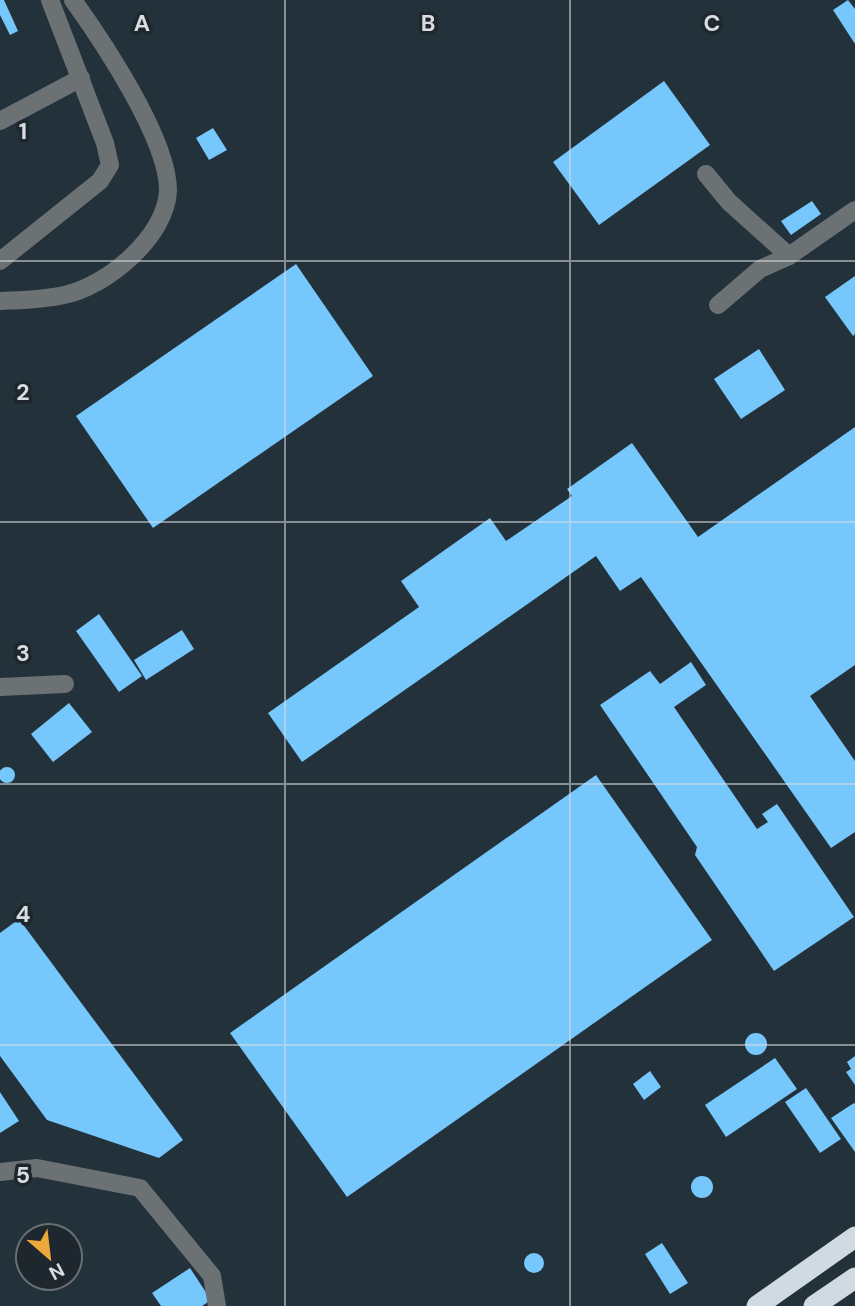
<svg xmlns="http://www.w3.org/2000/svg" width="855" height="1306" font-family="'DM Sans',sans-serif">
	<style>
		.built { fill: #23313a; fill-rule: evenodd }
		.building { fill: #76c7fb }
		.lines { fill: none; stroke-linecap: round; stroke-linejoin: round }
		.minor { stroke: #6c7174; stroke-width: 18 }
		.highway { stroke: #d0dae2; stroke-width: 21 }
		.grid { fill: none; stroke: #d8dde1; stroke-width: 2; stroke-opacity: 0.55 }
		.grid-label { font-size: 23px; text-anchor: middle; font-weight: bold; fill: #d8dde1; stroke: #1e272d; stroke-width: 7; stroke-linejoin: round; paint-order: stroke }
	</style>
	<rect width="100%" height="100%" fill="#1e272d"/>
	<path class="built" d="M0,0H855V1306H0ZM28,1236H70V1278H28Z"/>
	<g class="building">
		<path d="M0,0H4L18,31L10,35L0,15Z"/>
		<path d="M848,0L855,9V44L833,10Z"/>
		<path d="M664,81L710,145L599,225L553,162Z"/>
		<path d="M213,128L227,150L209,160L196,138Z"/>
		<path d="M812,201L821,214L791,235L781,221Z"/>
		<path d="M296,264L373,376L153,528L76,416Z"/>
		<path d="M855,276V334L853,336L825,297Z"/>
		<path d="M759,349L785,390L741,419L714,379Z"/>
		<path d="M855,427V665L810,696L855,761V832L831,848L641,577L620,591L596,556L302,762L268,713L419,607L401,581L490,518L506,541L572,496L567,489L632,443L698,537Z"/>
		<path d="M99,614L142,676L119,692L76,631Z"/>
		<path d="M182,630L194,649L146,680L134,660Z"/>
		<path d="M691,662L706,685L674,707L757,829L768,822L762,814L777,804L854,917L774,971L695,855L697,847L600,705L650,671L660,684Z"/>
		<path d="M69,703L92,732L53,762L31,734Z"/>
		<circle cx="7" cy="775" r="8"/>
		<path d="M596,775L712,940L347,1197L230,1033Z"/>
		<path d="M19,919L183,1140L159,1158L47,1120L0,1056V933Z"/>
		<circle cx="756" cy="1044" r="11"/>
		<path d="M855,1056V1085L846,1072L851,1069L847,1062Z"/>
		<path d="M775,1058L797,1089L726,1137L705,1105Z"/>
		<path d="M650,1071L661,1087L644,1100L633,1084Z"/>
		<path d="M806,1088L841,1139L820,1153L785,1102Z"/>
		<path d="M0,1092L19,1121L0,1133Z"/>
		<path d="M854,1103L855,1104V1152L831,1118Z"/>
		<circle cx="702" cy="1187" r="11"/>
		<path d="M662,1243L688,1283L670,1294L645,1254Z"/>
		<circle cx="534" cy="1263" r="10"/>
		<path d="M190,1268L211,1300L202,1306H161L152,1293Z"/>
	</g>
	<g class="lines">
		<g class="minor">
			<path d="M0,121L81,78"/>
			<path d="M706,174L729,202L789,256L855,210"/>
			<path d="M0,261L100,181L110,165L105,143L50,0"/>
			<path d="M0,301C21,300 43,300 64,295C106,287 167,236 168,190C168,139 103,42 73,0"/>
			<path d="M718,305L760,269L789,256"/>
			<path d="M0,687L65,684"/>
			<path d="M0,1172L37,1168L140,1188L212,1276L217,1306"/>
		</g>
		<g class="highway">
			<path d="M757,1306L855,1237"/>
			<path d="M814,1306L855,1278"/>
		</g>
	</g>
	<path class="grid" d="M285,0V1306M570,0V1306M0,261H855M0,522H855M0,784H855M0,1045H855"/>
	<g class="grid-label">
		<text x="142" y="31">A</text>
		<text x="428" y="31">B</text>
		<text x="712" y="31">C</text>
		<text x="23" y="139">1</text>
		<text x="23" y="400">2</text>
		<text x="23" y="661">3</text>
		<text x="23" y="922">4</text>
		<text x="23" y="1183">5</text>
	</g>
	<g transform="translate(49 1257) rotate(152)"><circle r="33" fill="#1e272d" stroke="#687075" stroke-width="2"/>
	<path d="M0-5L12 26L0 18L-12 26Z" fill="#eca93b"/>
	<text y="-10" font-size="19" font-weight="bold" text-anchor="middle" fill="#d8dde1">N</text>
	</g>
</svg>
